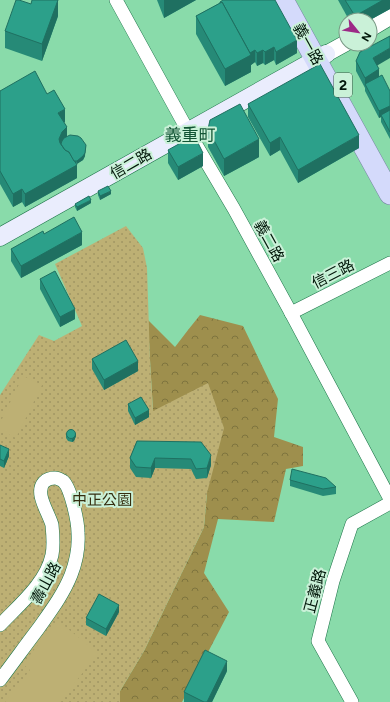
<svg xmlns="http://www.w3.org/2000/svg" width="390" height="702" font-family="Figtree,'Noto Sans TC',sans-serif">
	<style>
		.forest { fill: url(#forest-crowns) }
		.park { fill: url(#park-dots) }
		.pitch { fill: #bdb074 }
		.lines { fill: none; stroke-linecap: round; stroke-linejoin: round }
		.minor-casing { stroke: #1e754a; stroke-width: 14 }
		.tertiary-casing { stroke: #1e754a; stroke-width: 17 }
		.secondary-casing { stroke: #1e754a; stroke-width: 19 }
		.primary-casing { stroke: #7885a4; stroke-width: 22 }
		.minor { stroke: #fff; stroke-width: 13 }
		.tertiary { stroke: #fff; stroke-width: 16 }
		.secondary { stroke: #eaedfd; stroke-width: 18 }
		.primary { stroke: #d4dafb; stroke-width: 21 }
		.wall { fill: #268a77 }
		.shaded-wall { fill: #1f7061 }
		.building { fill: #2ca08a; stroke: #1f7061 }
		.labels { text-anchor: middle; stroke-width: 4; stroke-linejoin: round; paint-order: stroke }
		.shield { fill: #caf1d8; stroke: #3d5746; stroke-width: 1 }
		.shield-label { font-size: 14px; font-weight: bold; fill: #001508 }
		.street-label { font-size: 15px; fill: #001508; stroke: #caf1d8 }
		.park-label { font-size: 15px; fill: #352e10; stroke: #caf1d8 }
		.quarter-label { font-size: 17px; fill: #125434; stroke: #caf1d8 }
	</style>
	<defs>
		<pattern id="forest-crowns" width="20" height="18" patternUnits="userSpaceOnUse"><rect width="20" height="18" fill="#9e8f4d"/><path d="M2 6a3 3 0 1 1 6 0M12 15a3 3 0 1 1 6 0" fill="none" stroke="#7e743e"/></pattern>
		<pattern id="park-dots" width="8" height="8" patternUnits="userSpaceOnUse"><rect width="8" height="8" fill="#bdb074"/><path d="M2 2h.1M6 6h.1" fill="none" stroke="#a19663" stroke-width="1.8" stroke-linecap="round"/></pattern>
	</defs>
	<rect width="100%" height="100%" fill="#89dbaa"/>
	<path class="forest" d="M200,315L243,326L278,399L274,437L303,447V466L286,469L274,522L218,519L204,573L229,612L182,702H120V691L144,651L204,527L207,493L153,411L150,360L148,320L175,347L188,330Z"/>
	<path class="park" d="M126,226L143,248L147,268L150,360L153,411L208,383L224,428L207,493L204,527L144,651L120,691V702H0V395L39,335L54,341L82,326L55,264Z"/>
	<g class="pitch">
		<path d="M23,376L42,385L16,438L0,430V423Z"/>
		<path d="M57,620L98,653L60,702H5L30,670L23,664Z"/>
	</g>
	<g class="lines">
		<g class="minor-casing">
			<g id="minor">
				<path d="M116,0L188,131L234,209L291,313L390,499"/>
				<path d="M291,313L390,263"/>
				<path d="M0,625C19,605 46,583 52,555C54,545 53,535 52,525C49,513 34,493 44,482C47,479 51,478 55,478C58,478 61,480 63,481C71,488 78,522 78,533C79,547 76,562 71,575C63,595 50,612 38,629C25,646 13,663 0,680"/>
				<path d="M352,702L318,641L333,581L352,524L390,503"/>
			</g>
		</g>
		<g class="tertiary-casing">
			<g id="tertiary">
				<path d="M370,29L390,17"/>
				<path d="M326,54L346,43"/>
			</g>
		</g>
		<g class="secondary-casing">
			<path id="secondary" d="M0,237L326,54"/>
		</g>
		<g class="primary-casing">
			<path id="primary" d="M283,0L390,194"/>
		</g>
		<use href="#minor" class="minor"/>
		<use href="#tertiary" class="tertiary"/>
		<use href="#secondary" class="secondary"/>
		<use href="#primary" class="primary"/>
	</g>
	<g class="wall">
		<path d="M58,0V16L42,61L5,48V31L31,4Z"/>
		<path d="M157,0H196L164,18Z"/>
		<path d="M338,0H390V9L370,20H349Z"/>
		<path d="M220,2L297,53L276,65L274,60L265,65L263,63L257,66L255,62L251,65V72L225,86L196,34V16L220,3Z"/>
		<path d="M356,61L377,66L379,77L390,91V139L381,122V117L379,118L365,91V88L356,71Z"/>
		<path d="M0,91L47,94L65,122H64L67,137L85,156L83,160L76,164L77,178L25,207L22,202L13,207L0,184Z"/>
		<path d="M248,104L359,148L298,183L280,150L270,156L248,117Z"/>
		<path d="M208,129L259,157L224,176L208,147Z"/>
		<path d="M168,150L203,166L178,180L168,163Z"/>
		<path d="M98,191L111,194L100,200L98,195Z"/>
		<path d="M91,203L77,211L75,207V204Z"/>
		<path d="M44,234L82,245L21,278L11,261V249Z"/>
		<path d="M40,279L75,319L60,327L40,289Z"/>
		<path d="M92,359L138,371L104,390L92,369Z"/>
		<path d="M128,404L149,417L135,425L128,411Z"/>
		<path d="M66,434L76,436L74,441L72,442L68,441L66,438Z"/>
		<path d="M137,441L211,465L207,478L196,479L191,469L155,468L151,478L136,477L130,468V458Z"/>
		<path d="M0,445L9,456L4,468L0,466Z"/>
		<path d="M290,480L336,487V494L323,496L290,486Z"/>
		<path d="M119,612L106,636L86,625V618Z"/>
		<path d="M227,671L212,702H184V692Z"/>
	</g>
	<g class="shaded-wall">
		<path d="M58,0V16L42,61V44Z"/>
		<path d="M164,0H196L164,18Z"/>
		<path d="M383,0H390V9L370,20H355V16Z"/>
		<path d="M297,40V53L276,65V52Z"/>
		<path d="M274,47V60L265,65V52Z"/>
		<path d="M390,48V58L373,68V58Z"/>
		<path d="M255,50V62L251,65V72L225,86V69L248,54Z"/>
		<path d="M263,50V63L257,66V53Z"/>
		<path d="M379,69V79L365,84V88V78Z"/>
		<path d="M390,106V113L381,115V117L379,118V111Z"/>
		<path d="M65,109V122L58,126V113Z"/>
		<path d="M67,127V140L60,151L59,139L62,132Z"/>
		<path d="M359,135V148L298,183V170Z"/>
		<path d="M280,137V150L270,156V143Z"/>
		<path d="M259,139V157L224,176V159Z"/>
		<path d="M86,145L85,156L83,160L77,164V161Z"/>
		<path d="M203,153V166L178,180V167Z"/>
		<path d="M77,165V178L25,207V194Z"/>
		<path d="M22,189V202L13,207V194Z"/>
		<path d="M111,191V194L100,200V196Z"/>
		<path d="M91,200V203L77,211V207Z"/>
		<path d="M82,232V245L21,278V266Z"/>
		<path d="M75,309V319L60,327V317Z"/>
		<path d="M138,361V371L104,390V380Z"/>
		<path d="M149,410V417L135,425V418Z"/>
		<path d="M76,433V436L74,441L72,442V438Z"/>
		<path d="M9,449V456L4,468V461Z"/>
		<path d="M211,455V465L207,478V468Z"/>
		<path d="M155,458V468L151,478V468Z"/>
		<path d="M119,605V612L106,636V629Z"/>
		<path d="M227,661V671L212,702H207Z"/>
	</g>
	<g class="building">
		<path d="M16,0H19L31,4L32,0H58L42,44L5,31Z"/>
		<path d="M223,0H275L297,40L276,52L274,47L265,52L263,50L257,53L255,50L250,53L222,2L220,3V2Z"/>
		<path d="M345,0H383L355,16Z"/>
		<path d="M222,2L251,55L225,69L196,16Z"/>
		<path d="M390,36V48L373,58L379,69L365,78L356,61L360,52Z"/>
		<path d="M320,64L359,135L298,170L280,137L270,143L248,104Z"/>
		<path d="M35,71L47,94L54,90L65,109L58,113L67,127L62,132L59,139L60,143L65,150L69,152L77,165L25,194L22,189L13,194L0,171V91Z"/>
		<path d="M382,75L390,91V106L379,111L365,84Z"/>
		<path d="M240,104L259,139L224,159L208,129L210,120Z"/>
		<path d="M390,110V132L381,115Z"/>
		<path d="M70,135L78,136L81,138L86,145L85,153L83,156L77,161H74L69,152L65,150L61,144L62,141L64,138Z"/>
		<path d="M186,140L197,141L203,153L178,167L168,150Z"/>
		<path d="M108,186L111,191L100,196L98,191Z"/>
		<path d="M89,196L91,200L77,207L75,204Z"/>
		<path d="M74,217L82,232L21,266L11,249L43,231L44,234Z"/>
		<path d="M55,271L75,309L60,317L40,279Z"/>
		<path d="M126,340L138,361L104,380L92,359Z"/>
		<path d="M141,397L149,410L135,418L128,404Z"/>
		<circle cx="71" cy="434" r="4.5"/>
		<path d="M137,441L201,442L211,455L207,468L196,469L191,459L155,458L151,468L136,467L130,458Z"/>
		<path d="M0,445L9,449L4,461L0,459Z"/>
		<path d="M292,469L326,478L336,487L323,489L290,480Z"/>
		<path d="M99,594L119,605L106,629L86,618Z"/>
		<path d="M205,650L227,661L207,702H204L184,692Z"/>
	</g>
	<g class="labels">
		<rect class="shield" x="334" y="73" width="18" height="24" rx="3"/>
		<g class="shield-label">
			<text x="343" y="90">2</text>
		</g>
		<g class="street-label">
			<text transform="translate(308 44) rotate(61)" y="5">義一路</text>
			<text transform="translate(131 164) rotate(-30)" y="5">信二路</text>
			<text transform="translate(269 241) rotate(61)" y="5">義二路</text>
			<text transform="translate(333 274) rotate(-27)" y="5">信三路</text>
			<text transform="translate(46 583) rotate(-62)" y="5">壽山路</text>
			<text transform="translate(315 591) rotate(-75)" y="5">正義路</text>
		</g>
		<g class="park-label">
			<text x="102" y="505">中正公園</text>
		</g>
		<g class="quarter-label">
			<text x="190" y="141">義重町</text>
		</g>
	</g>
	<g transform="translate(358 32) rotate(120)"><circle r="19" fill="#caf1d8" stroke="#799985"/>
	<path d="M0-3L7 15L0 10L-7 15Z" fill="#9c2986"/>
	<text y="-6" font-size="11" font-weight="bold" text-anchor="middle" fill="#001508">N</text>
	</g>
</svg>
